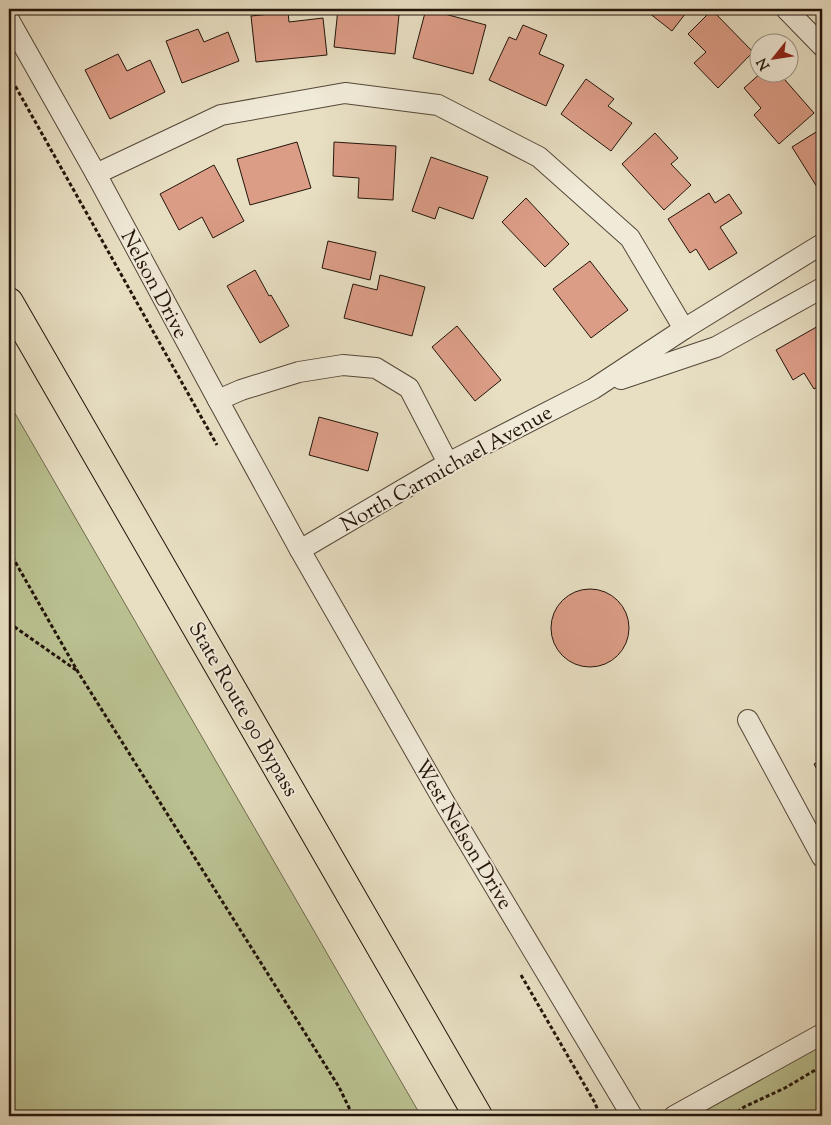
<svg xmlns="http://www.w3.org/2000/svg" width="831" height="1125" font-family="'Sorts Mill Goudy',serif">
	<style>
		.green { fill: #bac090; stroke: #6e6a4d }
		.building { fill: #dc9d87; stroke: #23140a }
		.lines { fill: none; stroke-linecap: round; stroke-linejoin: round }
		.street-casing { stroke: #544738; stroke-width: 22 }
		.highway-casing { stroke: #23140a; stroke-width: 30 }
		.path { stroke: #23140a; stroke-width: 3; stroke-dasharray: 4 2.5; stroke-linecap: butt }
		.street { stroke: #f0ead8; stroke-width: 20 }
		.highway { stroke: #e8dfc3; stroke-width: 28 }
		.labels { text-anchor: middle; stroke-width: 4; stroke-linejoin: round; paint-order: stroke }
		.street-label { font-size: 21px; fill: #23140a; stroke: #f0ead8 }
	</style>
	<rect width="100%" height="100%" fill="#e8dfc3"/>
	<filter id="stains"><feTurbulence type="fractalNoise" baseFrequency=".004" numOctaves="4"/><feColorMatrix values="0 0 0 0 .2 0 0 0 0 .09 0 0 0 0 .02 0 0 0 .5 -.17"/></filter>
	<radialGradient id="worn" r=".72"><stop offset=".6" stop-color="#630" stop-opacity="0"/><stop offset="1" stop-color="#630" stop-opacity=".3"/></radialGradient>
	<g class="green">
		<path d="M9,403L421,1116H9Z"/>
		<path d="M822,1034V1116H674Z"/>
	</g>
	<g class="building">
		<path d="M338,9L399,15L395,54L334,47Z"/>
		<path d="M426,9L486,25L473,74L413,58Z"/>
		<path d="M644,9H689L672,31Z"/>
		<path d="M712,10L753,52L718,88L694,63L706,52L688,34Z"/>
		<path d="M288,12L289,22L323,18L327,55L256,62L251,16Z"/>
		<path d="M523,25L547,35L539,54L564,65L546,106L489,80L509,37L516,40Z"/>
		<path d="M198,29L204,42L228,32L239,61L182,83L166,41Z"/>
		<path d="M118,54L127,71L150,60L165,92L110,119L85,70Z"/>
		<path d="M762,72H778L814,113L779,144L754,115L761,108L744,88Z"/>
		<path d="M586,79L614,99L608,106L632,123L611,151L561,114Z"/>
		<path d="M821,129L822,131V195L792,147Z"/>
		<path d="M655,133L678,158L671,164L691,185L664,210L622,164Z"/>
		<path d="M297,142L311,188L250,205L237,159Z"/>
		<path d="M334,142L396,146L393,200L358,198L359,178L333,176Z"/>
		<path d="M431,157L488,177L473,219L439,207L435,219L412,211Z"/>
		<path d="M214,165L244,221L213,238L202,217L179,230L160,194Z"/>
		<path d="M709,193L715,203L729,194L742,213L720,227L737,253L709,270L696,249L690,253L668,219Z"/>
		<path d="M526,198L569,244L545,267L502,222Z"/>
		<path d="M328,241L376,252L370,280L322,268Z"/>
		<path d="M590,261L628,310L591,338L553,289Z"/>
		<path d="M255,270L269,296L271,295L289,326L260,343L227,286Z"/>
		<path d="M380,275L425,287L412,336L344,318L353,284L377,290Z"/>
		<path d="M820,325L822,328V384L814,389L804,373L793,380L776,350Z"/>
		<path d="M457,326L501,380L475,401L432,347Z"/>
		<path d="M319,417L378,433L368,471L309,455Z"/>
		<circle cx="590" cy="628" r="39"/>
		<path d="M822,760V779L814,764Z"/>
	</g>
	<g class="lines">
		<g class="street-casing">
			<g id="street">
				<path d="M786,9L822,46"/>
				<path d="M9,20L96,174L218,400L300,550L446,805L632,1116"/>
				<path d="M96,174L221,115L345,93L438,105L539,157L630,238L684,329"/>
				<path d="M621,379L716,347L822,288"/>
				<path d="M218,400L241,390L299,372L343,365L376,368L409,388L448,463"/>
				<path d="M300,550L448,463L593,389L684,329L822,244"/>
				<path d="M748,720L822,857"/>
				<path d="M674,1116L822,1034"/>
			</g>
		</g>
		<g class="highway-casing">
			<path id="highway" d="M9,302L478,1116"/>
		</g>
		<g class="path">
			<path d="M9,75L217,445"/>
			<path d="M9,551L78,672L339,1087L353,1116"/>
			<path d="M9,623L76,670"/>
			<path d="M521,975L595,1103L600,1116"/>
			<path d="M732,1116L744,1107L785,1088L822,1066"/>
		</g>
		<use href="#street" class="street"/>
		<use href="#highway" class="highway"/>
	</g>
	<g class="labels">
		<g class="street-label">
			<text transform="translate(155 284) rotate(62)" y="7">Nelson Drive</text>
			<text transform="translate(446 468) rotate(-29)" y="7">North Carmichael Avenue</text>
			<text transform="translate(244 709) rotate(60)" y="7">State Route 90 Bypass</text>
			<text transform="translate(464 834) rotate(59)" y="7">West Nelson Drive</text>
		</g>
	</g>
	<rect width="831" height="1125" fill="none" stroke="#e8dfc3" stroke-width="30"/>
	<rect x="10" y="10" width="811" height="1105" fill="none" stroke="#23140a" stroke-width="2.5"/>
	<rect x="15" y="15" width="801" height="1095" fill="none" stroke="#23140a"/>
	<g transform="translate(774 58) rotate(240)"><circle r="24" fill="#f0ead8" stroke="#9e9486"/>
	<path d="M0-4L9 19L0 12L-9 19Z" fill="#8f2418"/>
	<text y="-8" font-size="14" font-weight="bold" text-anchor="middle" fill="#23140a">N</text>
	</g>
	<rect width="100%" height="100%" filter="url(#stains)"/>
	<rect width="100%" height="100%" fill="url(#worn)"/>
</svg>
